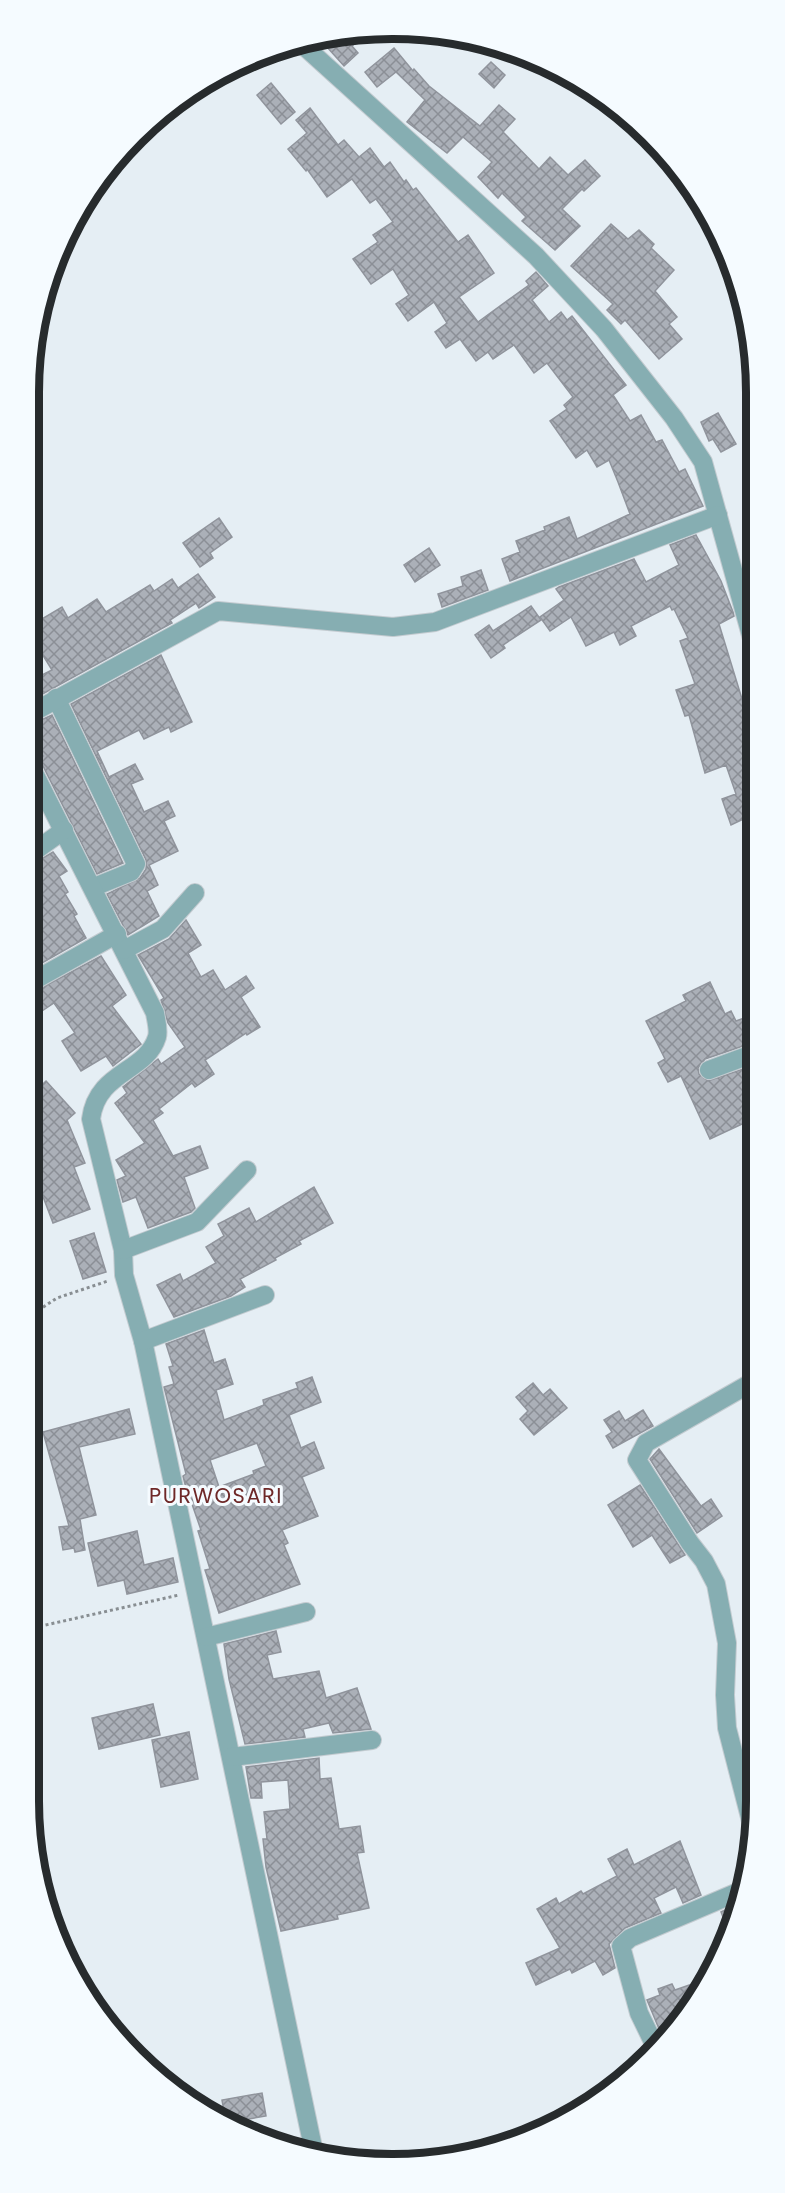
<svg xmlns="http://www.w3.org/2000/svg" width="785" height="2193" font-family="Poppins,sans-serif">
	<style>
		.building { fill: url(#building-cross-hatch); stroke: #90949c; stroke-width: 1.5; fill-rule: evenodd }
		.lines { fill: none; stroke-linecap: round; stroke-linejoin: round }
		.minor-casing { stroke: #c3cbd0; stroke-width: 20 }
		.path { stroke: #888e92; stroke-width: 3; stroke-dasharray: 3 3; stroke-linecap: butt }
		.minor { stroke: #86aeb2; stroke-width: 18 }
		.labels { text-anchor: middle; stroke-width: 6; stroke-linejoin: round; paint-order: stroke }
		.quarter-label { font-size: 21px; letter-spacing: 1.5px; fill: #6e2828; stroke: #f5fbff }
		.rim { fill: none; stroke: #272b2d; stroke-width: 8 }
	</style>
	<defs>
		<pattern id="building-cross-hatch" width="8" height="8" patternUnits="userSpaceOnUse" patternTransform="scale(1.5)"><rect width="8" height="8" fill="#abb0b8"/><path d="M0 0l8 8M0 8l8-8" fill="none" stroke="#8b8f96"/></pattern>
	</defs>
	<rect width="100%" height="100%" fill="#e5eef4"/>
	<g class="building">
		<path d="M343,32L368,33L352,46L358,53L344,66L327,47Z"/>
		<path d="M394,48L413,71L414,69L429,86L480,126L499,105L515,119L503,132L539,169L550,157L568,175L585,160L600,176L584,191L582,189L562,209L580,226L555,250L522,221L526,217L502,193L498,198L478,177L492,162L463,137L447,153L407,122L425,100L396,72L377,87L365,72Z"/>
		<path d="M491,62L505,75L494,88L479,74Z"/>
		<path d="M271,83L295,112L281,124L257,95Z"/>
		<path d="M310,108L338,145L344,140L359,157L370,148L384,167L390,162L404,182L406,180L413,190L416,188L458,242L468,235L494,273L459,297L478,322L529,285L526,281L536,272L548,286L532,300L549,322L561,312L567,320L572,316L626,385L613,395L630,421L641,415L656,442L662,440L679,472L685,469L703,506L510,581L502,559L520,552L516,541L545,530L544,527L569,517L577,539L630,514L618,482L609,460L597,467L587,450L576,458L550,421L567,409L564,405L573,397L547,363L534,373L514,345L493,359L488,352L476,361L460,339L446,348L435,332L447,323L434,302L408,321L396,304L409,295L393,269L371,284L353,259L378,242L373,235L393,222L376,199L370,203L352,179L327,197L307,169L306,171L288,149L307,133L296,120Z"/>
		<path d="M611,224L628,239L639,230L654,244L651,248L674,270L655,291L677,317L669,324L682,339L659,359L625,320L621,324L607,310L613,304L571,266Z"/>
		<path d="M718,413L736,444L721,452L713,439L709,441L701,422Z"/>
		<path d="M219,518L232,537L210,553L213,558L200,567L183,543Z"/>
		<path d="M696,535L721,581L733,612L734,616L719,624L754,738V814L731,825L722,799L736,794L726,765L705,773L689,715L685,716L676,690L695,684L680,641L688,638L674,609L672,610L670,606L631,626L636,636L620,645L614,632L586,646L571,617L550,631L540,617L564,600L556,589L559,587L634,559L646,582L679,565L670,545Z"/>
		<path d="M429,548L440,565L415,582L404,565Z"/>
		<path d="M481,570L488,590L442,607L438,594L463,586L461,577Z"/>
		<path d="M198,574L215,597L199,608L196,603L170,620L172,623L28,702V682L52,670L28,631V597L42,619L62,607L68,618L97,599L106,612L150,585L154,591L172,579L178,588Z"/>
		<path d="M531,606L541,620L503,645L505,648L491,658L475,635L489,625L493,631Z"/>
		<path d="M161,655L192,722L171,732L169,727L144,739L139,730L97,751L109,777L135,764L143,779L131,784L144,812L168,801L175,816L164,821L178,851L149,865L158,885L147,891L159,916L128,935L107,894L140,878L146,869V860L71,704Z"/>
		<path d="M52,715L123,863L97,874L39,758L43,756L28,736V726Z"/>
		<path d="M53,852L67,871L59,876L68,892L65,894L77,914L74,916L86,938L28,971V867Z"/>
		<path d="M186,920L201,945L188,953L201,977L213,970L225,990L246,976L254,988L241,997L260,1027L247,1035L246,1033L205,1060L214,1074L195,1087L192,1083L159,1109L163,1113L153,1120L173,1156L200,1146L208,1168L184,1177L195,1208L191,1212L148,1228L136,1197L123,1202L117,1180L126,1176L116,1160L145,1143L115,1103L127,1093L123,1087L158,1059L161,1064L185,1047L168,1023L161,1000L164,998L138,955L169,939Z"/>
		<path d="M101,956L126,995L112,1006L141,1044L113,1066L106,1056L81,1071L62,1041L75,1033L54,1003L42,1011L40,1007L28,1014V995Z"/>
		<path d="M710,982L725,1014L731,1011L736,1021L755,1014V1042L705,1059L698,1068L699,1074L708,1081L755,1065V1118L710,1139L681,1076L668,1082L658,1063L665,1059L646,1021L686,1001L683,995Z"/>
		<path d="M46,1081L75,1113L67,1120L85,1163L74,1167L90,1209L53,1223L28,1157V1122L42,1114L29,1097Z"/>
		<path d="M314,1187L333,1223L299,1241L301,1244L275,1258L276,1260L240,1279L245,1287L231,1296L174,1317L157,1285L180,1274L183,1281L216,1263L206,1247L224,1236L218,1224L249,1208L256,1222Z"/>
		<path d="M94,1233L106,1272L83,1279L70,1241Z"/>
		<path d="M204,1330L214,1363L225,1359L233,1384L216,1390L224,1420L264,1405L263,1400L298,1388L296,1383L312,1377L321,1402L289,1415L301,1448L314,1442L324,1468L302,1477L318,1516L282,1530L288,1543L284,1545L300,1584L219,1613L205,1570L210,1569L198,1531L201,1530L185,1484L183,1476L186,1474L164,1387L174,1384L169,1367L173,1366L166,1344ZM257,1443L266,1466L253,1471L254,1474L219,1487L210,1460Z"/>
		<path d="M533,1383L543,1395L550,1389L567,1408L534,1435L520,1419L528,1411L516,1397Z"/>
		<path d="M129,1409L135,1434L79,1447L96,1515L80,1519L85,1550L75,1552L74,1548L63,1550L59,1527L69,1526L43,1432Z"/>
		<path d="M643,1410L653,1426L613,1448L606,1436L612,1432L604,1420L619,1411L625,1421Z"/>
		<path d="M659,1449L701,1506L711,1499L722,1516L697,1533L650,1459Z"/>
		<path d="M640,1485L685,1555L670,1563L652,1535L633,1547L608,1505Z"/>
		<path d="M137,1531L144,1565L173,1558L178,1582L127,1594L124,1580L98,1586L88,1543Z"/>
		<path d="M276,1631L281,1652L267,1655L273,1679L319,1671L326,1698L357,1688L371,1729L333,1733L329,1723L303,1729L305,1737L245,1744L229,1679L224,1644Z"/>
		<path d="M153,1704L160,1735L99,1749L92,1718Z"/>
		<path d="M189,1732L198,1779L161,1787L152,1740Z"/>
		<path d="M319,1758L320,1779L331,1778L339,1829L360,1826L364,1852L357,1853L369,1908L337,1915L338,1919L281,1931L266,1867L263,1839H267L264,1812L290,1809L288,1780L261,1782L262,1798H251L246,1767Z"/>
		<path d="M680,1841L701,1895L683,1903L676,1887L654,1898L661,1913L625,1928L609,1944L615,1968L603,1975L595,1961L572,1973L570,1969L536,1985L526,1963L560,1948L537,1909L556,1898L559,1904L581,1891L583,1894L617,1876L608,1859L627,1849L634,1865Z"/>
		<path d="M740,1903L730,1925L728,1930L721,1912Z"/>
		<path d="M698,1982L701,1990L695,2003L662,2036L647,2000L660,1995L658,1989L672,1984L675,1990Z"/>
		<path d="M262,2093L266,2116L226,2123L222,2100Z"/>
	</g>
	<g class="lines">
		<g class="minor-casing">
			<g id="minor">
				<path d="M304,46L536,256L604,329L674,418L703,462L754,646"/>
				<path d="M56,698L136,864L131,872L94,887"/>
				<path d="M28,715L218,611L393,627L435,622L718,515"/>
				<path d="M28,761L155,1013C156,1020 159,1030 157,1037C146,1073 97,1071 91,1119L123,1250L124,1275L143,1341L314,2152"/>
				<path d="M28,856L64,830"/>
				<path d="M124,950L163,929L195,893"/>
				<path d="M28,984L117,934"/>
				<path d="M709,1070L755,1053"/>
				<path d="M123,1250L197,1222L247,1170"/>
				<path d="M143,1341L265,1295"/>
				<path d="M206,1637L306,1612"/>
				<path d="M232,1757L372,1740"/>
				<path d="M753,1829L727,1728L725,1695L727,1643L716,1584L704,1561L690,1543L637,1460L646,1443L756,1380"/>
				<path d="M654,2044L639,2013L621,1946L630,1938L745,1889"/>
			</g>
		</g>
		<g class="path">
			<path d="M28,1317L57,1298L108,1281"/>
			<path d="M28,1629L179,1595"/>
		</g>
		<use href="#minor" class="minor"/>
	</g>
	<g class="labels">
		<g class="quarter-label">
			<text x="216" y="1503">PURWOSARI</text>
		</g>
	</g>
	<path d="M0 0H785V2193H0ZM392 39H393A353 353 0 0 1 746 392V1801A353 353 0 0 1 393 2154H392A353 353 0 0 1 39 1801V392A353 353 0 0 1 392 39Z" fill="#f5fbff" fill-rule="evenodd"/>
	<path class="rim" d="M392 39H393A353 353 0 0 1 746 392V1801A353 353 0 0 1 393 2154H392A353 353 0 0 1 39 1801V392A353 353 0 0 1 392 39Z"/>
</svg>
